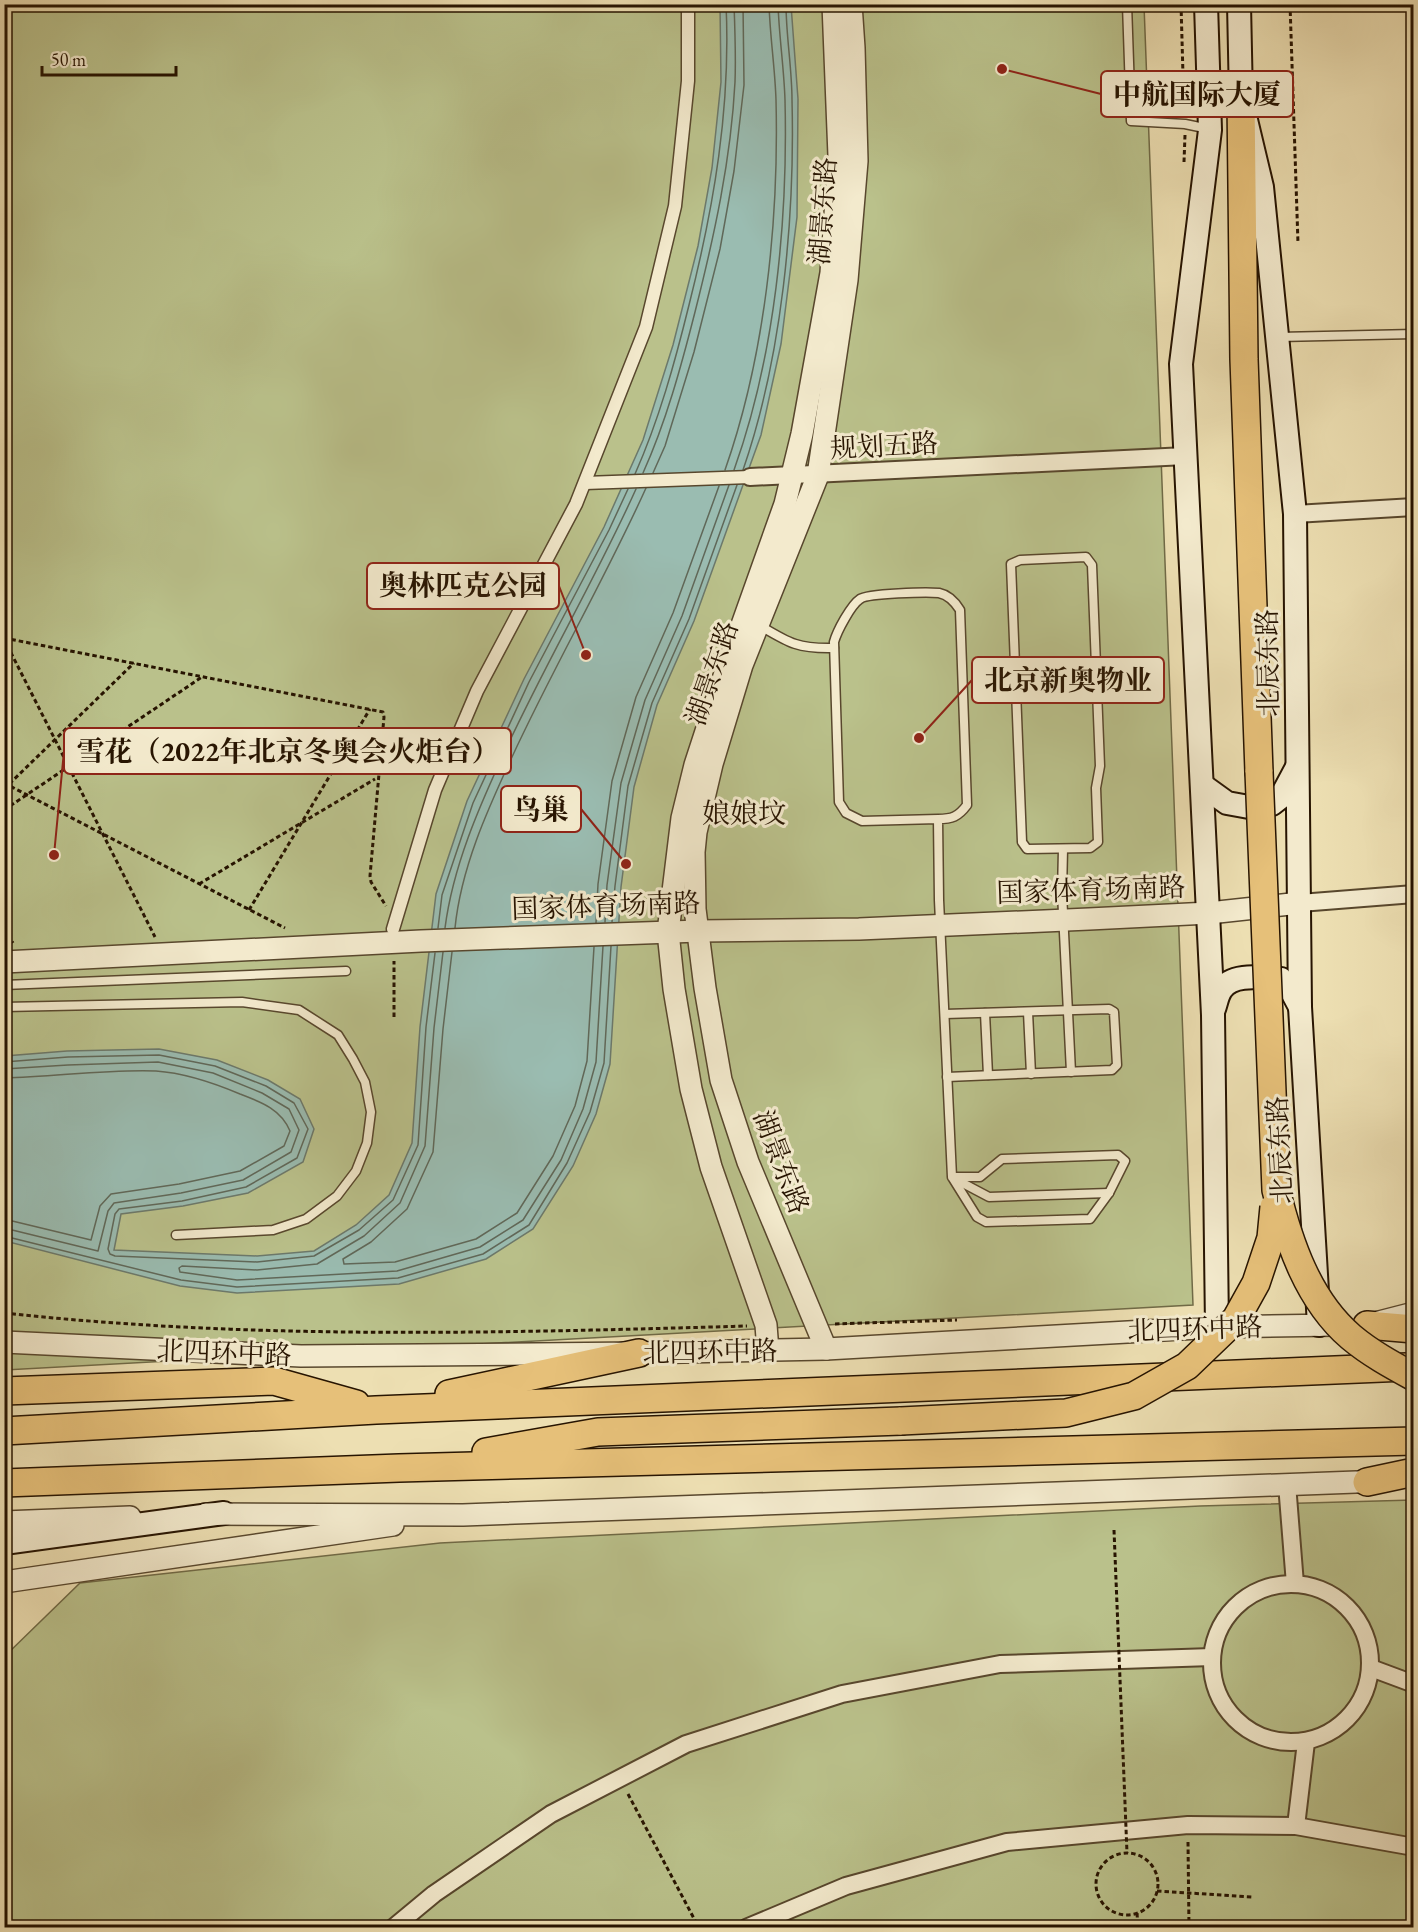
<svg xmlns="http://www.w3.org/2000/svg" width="1418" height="1932" font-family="'EB Garamond','Noto Serif SC',serif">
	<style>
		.green { fill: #bac18b; stroke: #706a46; stroke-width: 1.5 }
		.water { fill: #9abcb1; stroke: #6c796b; stroke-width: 1.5 }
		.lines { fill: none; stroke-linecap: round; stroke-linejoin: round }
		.shore { stroke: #606859; stroke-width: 1.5 }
		.service-casing { stroke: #58472d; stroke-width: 11 }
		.pedestrian-casing { stroke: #58472d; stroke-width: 15 }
		.minor-casing { stroke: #58472d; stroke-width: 20 }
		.tertiary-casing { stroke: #58472d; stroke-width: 24 }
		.secondary-casing { stroke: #271401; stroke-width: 26 }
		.trunk-casing { stroke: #271401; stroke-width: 30 }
		.path { stroke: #271401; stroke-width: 3; stroke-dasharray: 4.5 3; stroke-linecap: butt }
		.service { stroke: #f3eacd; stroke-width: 8 }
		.pedestrian { stroke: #f3eacd; stroke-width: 12 }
		.minor { stroke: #f3eacd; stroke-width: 16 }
		.tertiary { stroke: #f3eacd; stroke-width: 21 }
		.secondary { stroke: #f3eacd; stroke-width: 22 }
		.trunk { stroke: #e6c079; stroke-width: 27 }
		.trunk-bridge-casing { stroke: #271401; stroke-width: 30; stroke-linecap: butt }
		.path-bridge { stroke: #271401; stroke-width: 3; stroke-dasharray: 4.5 3; stroke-linecap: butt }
		.trunk-bridge { stroke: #e6c079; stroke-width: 27 }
		.labels { text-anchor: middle; stroke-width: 6; stroke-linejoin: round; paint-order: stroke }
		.street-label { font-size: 27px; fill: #271401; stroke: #f3eacd }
		.neighbourhood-label { font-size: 28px; fill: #271401; stroke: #f3eacd }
		.leader { fill: none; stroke: #8f2418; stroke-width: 2 }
		.callout-dot { fill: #8f2418; stroke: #f3eacd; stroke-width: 2 }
		.callout { fill: #f3eacd; stroke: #8f2418; stroke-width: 2 }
		.callout-label { font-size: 28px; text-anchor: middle; font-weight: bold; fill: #271401 }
	</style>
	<rect width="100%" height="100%" fill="#eddfb2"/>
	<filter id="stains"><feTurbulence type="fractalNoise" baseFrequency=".00333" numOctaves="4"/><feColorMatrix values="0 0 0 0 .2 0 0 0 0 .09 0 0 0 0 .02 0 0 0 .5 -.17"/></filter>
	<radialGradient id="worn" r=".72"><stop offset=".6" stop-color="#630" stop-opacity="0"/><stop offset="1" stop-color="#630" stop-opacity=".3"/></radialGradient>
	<g class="green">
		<path d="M4,5H1144L1193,1305L5,1370Z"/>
		<path d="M1413,1500V1927L5,1928V1656L80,1583L440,1543L1200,1506Z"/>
	</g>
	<path class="water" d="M720,5H791L798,99L797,217L781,344L761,435L694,621L657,705L634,787L621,887L610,1064L596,1114L573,1166L533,1229L486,1259L399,1284L237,1293L180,1286L5,1241V1056L67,1051L159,1049L217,1060L268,1080L300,1099L314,1129L303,1162L248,1193L183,1206L121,1214L114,1250L257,1256L314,1251L356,1225L389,1195L412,1143L420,1027L436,894L467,801L524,679L604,527L643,440L673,345L698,246L712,168L721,82Z"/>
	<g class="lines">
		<g class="shore">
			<path d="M725,470C765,356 779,222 776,100C775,68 770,37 769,4"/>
			<path d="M734,470C775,356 788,221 785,100C784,68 779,36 778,4"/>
			<path d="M743,470C782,357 795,219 792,100C792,68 786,36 786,4"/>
			<path d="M643,473C666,422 681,367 695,312C714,237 731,160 735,82C736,57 735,30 734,4"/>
			<path d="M653,473L665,446L694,352L720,249L734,171L744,85L743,4"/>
			<path d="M635,474C659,420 675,362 689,305C714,206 731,107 726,4"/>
			<path d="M605,922L607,885L621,783L645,700L682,616L729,485"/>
			<path d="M612,922L615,886L628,786L652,703L689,619L737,485"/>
			<path d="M596,923L598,884L612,781L636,697L673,613L719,486"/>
			<path d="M438,928L442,895L473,803L529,682L609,530L628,489"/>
			<path d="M445,928C453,866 479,807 505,751C546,662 596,578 636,489"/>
			<path d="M455,928C461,868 487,811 512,757C554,666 605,579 646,488"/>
			<path d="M443,952L434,1028L425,1146L400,1203L364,1236L317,1264L257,1270L182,1266L179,1268L180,1272L237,1280L397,1271L480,1247L523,1220L561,1160L583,1109L596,1062L603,946"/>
			<path d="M452,952L443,1029L433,1152L407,1209L371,1242L343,1259L344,1264L395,1262L476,1239L517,1213L553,1156L575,1106L587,1061L594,947"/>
			<path d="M4,1062L68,1057L159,1055L215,1066L266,1086L294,1103L308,1129L297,1158L246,1187L182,1201L119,1209L115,1214L108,1249L110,1254L115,1256L257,1262L314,1256L359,1230L393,1200L418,1145L426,1027L435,953"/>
			<path d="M4,1069L68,1065L158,1062L213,1073L262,1093L289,1109L299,1130L291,1152L243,1180L181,1193L114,1203L108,1211L98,1251L4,1228"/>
			<path d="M4,1078C55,1077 106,1069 156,1071C185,1073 214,1083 240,1094C261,1102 281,1109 290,1131L284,1146L240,1171L179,1184L111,1194L100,1206L91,1240L4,1219"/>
			<path d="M4,1236L181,1280L237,1287L398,1278L483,1254L529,1225L567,1163L590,1112L604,1063L611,946"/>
		</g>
		<g class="service-casing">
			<g id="service">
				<path d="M1127,4L1131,121L1185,124L1209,129"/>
				<path d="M1279,337L1414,334"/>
				<path d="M1086,557L1092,565L1100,766L1096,788L1098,842L1090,848L1027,849L1022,842L1011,564L1020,560Z"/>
				<path d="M759,625C789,643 798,649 834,648"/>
				<path d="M938,819L862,821L846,813L839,802L834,642C837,631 851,605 860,599C868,593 928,592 939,593C949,595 955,602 960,610L967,805C958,817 952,819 938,819L939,900L952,1177L977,1217L986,1222L1090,1219L1109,1193L1125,1161L1118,1155L1002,1159L980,1177H952"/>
				<path d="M1063,849L1062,893L1071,1072"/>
				<path d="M4,985L346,971"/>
				<path d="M4,1007L242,1002L299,1010L338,1035L353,1059L365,1082L371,1112L367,1143L356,1171L337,1196L306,1219L273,1230L176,1235"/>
				<path d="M1028,1012L1031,1074"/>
				<path d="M985,1013L988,1075"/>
				<path d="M945,1014L1109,1009L1114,1012L1117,1065L1112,1070L947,1077"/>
				<path d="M955,1179L989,1197L1109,1193"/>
			</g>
		</g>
		<g class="pedestrian-casing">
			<g id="pedestrian">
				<path d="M585,483L750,477"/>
				<path d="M393,929L435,790L477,691L576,504L646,327L675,206L688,81V4"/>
			</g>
		</g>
		<g class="minor-casing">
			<g id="minor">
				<path d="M750,477L1186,456"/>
				<path d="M1295,514L1414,507"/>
				<path d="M1300,903L1414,894"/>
				<path d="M1287,1484L1295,1584"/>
				<circle cx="1291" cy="1663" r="79"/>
				<path d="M1371,1668L1414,1684"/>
				<path d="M1296,1826L1306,1742"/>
				<path d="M393,1928L434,1894L551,1814L686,1744L842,1694L1000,1664L1212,1657"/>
				<path d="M746,1928L846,1886L1007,1842L1188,1825L1296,1826L1414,1847"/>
			</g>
		</g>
		<g class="tertiary-casing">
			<g id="tertiary">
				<path d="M4,962L421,941L699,931L859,929L1089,919L1209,913L1300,903"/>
				<path d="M1379,1322L1414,1313"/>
				<path d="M4,1342L301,1356L639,1353L826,1349L1217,1327L1336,1325"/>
				<path d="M826,1349L748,1162L721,1080L705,988L695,909L694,852L696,832L712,764L742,665L818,475L847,280L857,161L854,48L851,4"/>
				<path d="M768,1351L766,1325L711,1167L691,1089L674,989L668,932L682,818L695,765L727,667L785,504L802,434L831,273L839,156L833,4"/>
				<path d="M206,1514L463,1515L1383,1481"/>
				<path d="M4,1522L130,1517"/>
				<path d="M4,1582L393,1525"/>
			</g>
		</g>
		<g class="secondary-casing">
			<g id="secondary">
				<path d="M1206,4L1210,130L1181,364L1213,1015L1217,1327"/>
				<path d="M1239,4L1241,99L1262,187L1295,514L1300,1007L1319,1325"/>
				<path d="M1202,785L1227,803L1249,807L1272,804L1281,797L1297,767"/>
				<path d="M1214,1009C1216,1004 1217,996 1221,990C1232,972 1263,978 1281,979L1292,992L1300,1007"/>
				<path d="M4,1543L224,1513"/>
			</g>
		</g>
		<g class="trunk-casing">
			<g id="trunk">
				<path d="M1241,99L1244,359L1259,772"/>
				<path d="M1367,1325L1414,1329"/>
				<path d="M4,1391L274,1381L356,1404"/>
				<path d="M449,1394L639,1353"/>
				<path d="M4,1431L376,1410L1406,1367"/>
				<path d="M486,1452L598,1432L901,1421"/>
				<path d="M1367,1482L1414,1472"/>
				<path d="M4,1483L399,1468L1414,1441"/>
			</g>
		</g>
		<g class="path">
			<path d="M1181,4L1184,111"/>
			<path d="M1290,4L1298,243"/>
			<path d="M1184,162L1185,135"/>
			<path d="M4,638L383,712L384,717L370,876L371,882L386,906"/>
			<path d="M4,639L155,937"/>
			<path d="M4,783L285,928"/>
			<path d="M4,789L134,663"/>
			<path d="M4,810L202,677"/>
			<path d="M199,884L375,779"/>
			<path d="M249,910L370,709"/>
			<path d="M4,929L13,943"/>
			<path d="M394,1017V961"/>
			<path d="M4,1313C251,1340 500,1333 747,1326"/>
			<path d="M835,1324L957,1320"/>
			<path d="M628,1794L699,1928"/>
			<path d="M1188,1842L1189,1928"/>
			<circle cx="1127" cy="1884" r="31"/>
			<path d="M1137,1913L1138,1928"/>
		</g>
		<use href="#service" class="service"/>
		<use href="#pedestrian" class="pedestrian"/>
		<use href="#minor" class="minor"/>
		<use href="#tertiary" class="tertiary"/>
		<use href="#secondary" class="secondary"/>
		<use href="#trunk" class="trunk"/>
		<g class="trunk-bridge-casing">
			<g id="trunk-bridge">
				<path d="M1259,772L1276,1190C1289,1243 1308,1300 1351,1337C1370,1353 1392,1365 1414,1377"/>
				<path d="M901,1421L1066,1413L1134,1396L1187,1366L1236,1319L1256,1283L1271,1238L1274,1207"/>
			</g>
		</g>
		<g class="path-bridge">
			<path d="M1114,1530L1127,1853"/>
			<path d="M1157,1891L1252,1897"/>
		</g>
		<use href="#trunk-bridge" class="trunk-bridge"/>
	</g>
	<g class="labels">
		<g class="street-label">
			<text transform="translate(823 211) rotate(-86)" y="9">湖景东路</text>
			<text transform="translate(884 446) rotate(-3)" y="9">规划五路</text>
			<text transform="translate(1268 663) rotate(-91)" y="9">北辰东路</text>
			<text transform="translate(712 673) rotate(-71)" y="9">湖景东路</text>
			<text transform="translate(1091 890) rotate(-2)" y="9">国家体育场南路</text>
			<text transform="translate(606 906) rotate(-2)" y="9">国家体育场南路</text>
			<text transform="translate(1280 1150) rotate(-93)" y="9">北辰东路</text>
			<text transform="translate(781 1162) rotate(69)" y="9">湖景东路</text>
			<text transform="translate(1195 1329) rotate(-2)" y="9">北四环中路</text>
			<text transform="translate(710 1352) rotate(-1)" y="9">北四环中路</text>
			<text transform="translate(224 1353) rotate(2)" y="9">北四环中路</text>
		</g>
		<g class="neighbourhood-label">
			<text x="744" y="823">娘娘坟</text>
		</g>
	</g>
	<path class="leader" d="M1002 69L1101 94M586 655L559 586M919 738L972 680M54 855L64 751M626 864L581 809"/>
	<g class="callout-dot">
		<circle cx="1002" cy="69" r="6"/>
		<circle cx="586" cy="655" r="6"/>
		<circle cx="919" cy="738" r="6"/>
		<circle cx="54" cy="855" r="6"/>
		<circle cx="626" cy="864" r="6"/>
	</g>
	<g class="callout">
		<rect x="1101" y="71" width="192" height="46" rx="6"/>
		<rect x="367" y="563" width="192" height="46" rx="6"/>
		<rect x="972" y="657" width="192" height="46" rx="6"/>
		<rect x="64" y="728" width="447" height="46" rx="6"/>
		<rect x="501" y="786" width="80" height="46" rx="6"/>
	</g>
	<g class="callout-label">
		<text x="1197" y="104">中航国际大厦</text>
		<text x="463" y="595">奥林匹克公园</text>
		<text x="1068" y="690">北京新奥物业</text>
		<text x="288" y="761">雪花（2022年北京冬奥会火炬台）</text>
		<text x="541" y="819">鸟巢</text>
	</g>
	<rect width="1418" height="1932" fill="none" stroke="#eddfb2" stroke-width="24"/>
	<rect x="6" y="6" width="1406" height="1920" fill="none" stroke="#271401" stroke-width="3"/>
	<rect x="12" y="12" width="1394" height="1908" fill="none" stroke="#271401" stroke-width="1.5"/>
	<path d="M42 66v9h134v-9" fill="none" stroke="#271401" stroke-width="3"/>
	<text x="51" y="66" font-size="18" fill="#271401" stroke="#f3eacd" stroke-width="4.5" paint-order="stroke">50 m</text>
	<rect width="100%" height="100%" filter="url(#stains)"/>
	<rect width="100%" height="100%" fill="url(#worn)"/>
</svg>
